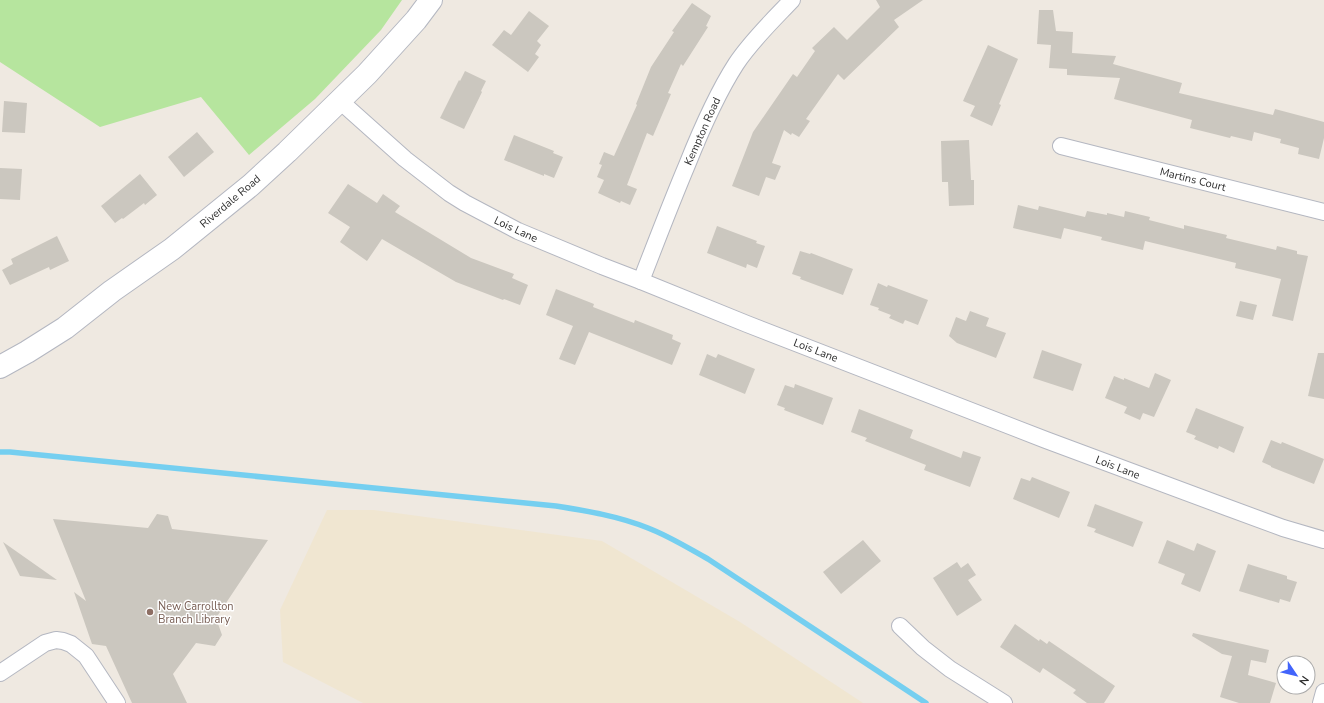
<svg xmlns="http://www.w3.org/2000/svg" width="1324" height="703" font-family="'Nunito Sans',sans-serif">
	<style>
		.education { fill: #f0e6d1 }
		.green { fill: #b6e59e }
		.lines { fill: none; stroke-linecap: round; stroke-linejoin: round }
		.stream { stroke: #75cff0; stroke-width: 5.5 }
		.building { fill: #cbc7bf }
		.street-casing { stroke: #b4b7c1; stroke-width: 18 }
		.secondary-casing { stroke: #b4b7c1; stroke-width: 24 }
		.street { stroke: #fff; stroke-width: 16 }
		.secondary { stroke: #fff; stroke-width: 22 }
		.education-dot { fill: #8d6e63; stroke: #fff; stroke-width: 1.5 }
		.labels { text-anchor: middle; stroke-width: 3; stroke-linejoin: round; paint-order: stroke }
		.street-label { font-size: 11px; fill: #2e2e2e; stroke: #fff }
		.education-label { font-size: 11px; fill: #785e54; stroke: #fff; text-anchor: start }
	</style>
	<rect width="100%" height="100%" fill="#efe9e1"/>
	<path class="education" d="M327,510H374L602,541L740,622L863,703H363L283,662L280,610Z"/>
	<path class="green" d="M0,0H402L381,30L315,99L249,155L201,97L100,127L0,62Z"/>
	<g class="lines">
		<path class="stream" d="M0,452H10L556,506C587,511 618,516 648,528C669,536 688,548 708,559L926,703"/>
	</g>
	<g class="building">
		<path d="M876,0H923L894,20L899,27L844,80L838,74L806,119L810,121L799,137L792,133L791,135L784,130L772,163L781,166L775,180L766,177L759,196L732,186L753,132L793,74L797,77L815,51L812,48L834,27L847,40L880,7Z"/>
		<path d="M692,3L711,16L706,26L708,27L683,66L681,64L668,93L671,94L653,136L647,133L627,185L637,189L630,205L621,201L620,203L598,193L604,180L597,177L602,165L599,164L604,152L614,156L637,105L636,104L651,67L674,32L672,31Z"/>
		<path d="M1039,10H1053L1056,31L1073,32L1072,53L1116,56L1113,64L1182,83L1179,93L1273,115L1275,109L1324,122V138L1319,159L1298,154L1299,148L1280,143L1281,139L1254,132L1252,141L1231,136L1230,138L1190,128L1192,120L1114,99L1120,78L1067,75V69L1049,68L1051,45L1037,44Z"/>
		<path d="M529,11L549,26L537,41L541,45L535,54L539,57L528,72L492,45L504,30L511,35Z"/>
		<path d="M988,45L1018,59L999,104L1001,105L992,126L970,116L975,106L963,101Z"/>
		<path d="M465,71L486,81L481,91L482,92L464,129L440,118L459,80L460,81Z"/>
		<path d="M4,101L27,103L25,133L2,132Z"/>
		<path d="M197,132L214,152L184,177L168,157Z"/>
		<path d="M514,135L554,151L553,153L563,157L554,178L544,174V176L504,160Z"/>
		<path d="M969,140L971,180H974V205L949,206L948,182H942L941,141Z"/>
		<path d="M0,168L22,169L20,200L0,199Z"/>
		<path d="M140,174L157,195L145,205L144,203L123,219L122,218L115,223L101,206Z"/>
		<path d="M348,184L377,203L383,194L400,206L395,212L471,258L514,274L512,278L528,285L520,305L504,299L503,300L456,282L382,239L367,261L340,242L350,227L328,213Z"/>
		<path d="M1018,205L1038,210L1039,206L1085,217L1087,211L1107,215V213L1124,217L1125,211L1150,217L1149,220L1184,229V225L1227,235L1226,238L1276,250L1277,246L1297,251V254L1308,256L1293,321L1272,316L1281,279L1235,268L1236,263L1145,241L1143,250L1101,240L1102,237L1064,228L1061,239L1013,228Z"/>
		<path d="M717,226L757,241L756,243L765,246L757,268L747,264L746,268L707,253Z"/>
		<path d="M57,236L69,261L50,270L49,267L10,285L2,270L13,264L11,259Z"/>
		<path d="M800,251L810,254L811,253L853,269L843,295L800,279L801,277L792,274Z"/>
		<path d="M878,283L887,287L888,285L928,300L918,325L905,320L903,324L889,318L891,315L878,310L879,308L870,305Z"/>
		<path d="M556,289L594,304L593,307L634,323L635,320L673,335L672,339L681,343L672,365L589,332L575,365L559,359L573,326L546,315Z"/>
		<path d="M1240,301L1257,305L1253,320L1236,316Z"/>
		<path d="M970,311L989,318L986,326L1006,333L996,358L957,343L949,336L956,317L966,321Z"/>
		<path d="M1042,350L1082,364L1073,391L1033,378Z"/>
		<path d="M1318,353H1324V399L1308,396Z"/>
		<path d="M707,354L716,358L718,354L755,369L745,394L699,375Z"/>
		<path d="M1155,373L1171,380L1154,417L1143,413L1140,420L1124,413L1127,407L1105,398L1114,376L1124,380V378L1149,388Z"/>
		<path d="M795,384L833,398L823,425L784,410L785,408L777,405L785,385L794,388Z"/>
		<path d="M1196,408L1244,427L1234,453L1219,446L1218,449L1194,439L1196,436L1186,432Z"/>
		<path d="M859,409L913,430L910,438L961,458L963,451L981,457L970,487L924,470L926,465L865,441L867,438L851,432Z"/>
		<path d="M1271,440L1281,444L1282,442L1324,459L1314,484L1271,467V466L1262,462Z"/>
		<path d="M1032,477L1070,492L1059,518L1013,499L1021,478L1030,481Z"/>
		<path d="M1095,504L1143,522L1133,547L1094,532L1096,529L1087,526Z"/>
		<path d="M157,514L168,516L172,529L268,540L216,618L222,635L215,646L196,643L173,674L187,703H132L106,646L92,644L74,592L86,601L53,519L148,528Z"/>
		<path d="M863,540L881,561L841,594L823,572Z"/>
		<path d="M1167,540L1194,551L1197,543L1216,551L1200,592L1181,584L1185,574L1158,563Z"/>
		<path d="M3,542L57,580L20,576Z"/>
		<path d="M957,562L961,568L968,563L976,575L968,580L982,600L957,616L933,578Z"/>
		<path d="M1248,564L1287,576V579L1297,582L1290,602L1280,599L1279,603L1239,591Z"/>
		<path d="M1015,624L1039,641L1040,639L1047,644L1049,641L1115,686L1104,703H1087L1073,693L1076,690L1043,668L1040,673L1000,647Z"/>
		<path d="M1193,633L1269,650L1266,663L1251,660L1248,675L1276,683L1270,703H1239L1220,697L1232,656L1222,654L1192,636Z"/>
	</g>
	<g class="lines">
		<g class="street-casing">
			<g id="street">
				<path d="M340,101L405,159L449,193L465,203L518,231L602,266L641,281L747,324L1046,440L1226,507L1283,528L1324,540"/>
				<path d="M1061,146L1324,212"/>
				<path d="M641,281C656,242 671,203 687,165C701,130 716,95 736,64C751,41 774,19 792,0"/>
				<path d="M900,626L923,648L950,669L1004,703"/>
				<path d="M0,673L45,643L56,640L63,641L71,644L86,656L117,703"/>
				<path d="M1321,703L1324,692"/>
			</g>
		</g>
		<g class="secondary-casing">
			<path id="secondary" d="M0,367L27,352L65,328L112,291L172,249L251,185L287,152L367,74L416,20L431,0"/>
		</g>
		<use href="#street" class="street"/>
		<use href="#secondary" class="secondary"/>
	</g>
	<circle class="education-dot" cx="150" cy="612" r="4"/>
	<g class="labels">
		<g class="street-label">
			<text transform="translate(702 131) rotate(-66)" y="4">Kempton Road</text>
			<text transform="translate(1193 179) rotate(14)" y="4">Martins Court</text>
			<text transform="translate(230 201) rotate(-40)" y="4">Riverdale Road</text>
			<text transform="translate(516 229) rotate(25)" y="4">Lois Lane</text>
			<text transform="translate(816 350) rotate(21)" y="4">Lois Lane</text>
			<text transform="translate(1118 467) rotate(21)" y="4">Lois Lane</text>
		</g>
		<g class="education-label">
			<text x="158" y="610">New Carrollton<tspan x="158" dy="13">Branch Library</tspan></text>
		</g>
	</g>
	<g transform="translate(1296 675) rotate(125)"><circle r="19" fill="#ffffff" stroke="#ababab"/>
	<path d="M0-3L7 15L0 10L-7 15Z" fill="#4264fb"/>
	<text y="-6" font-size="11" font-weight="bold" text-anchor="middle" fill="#2e2e2e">N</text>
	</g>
</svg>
